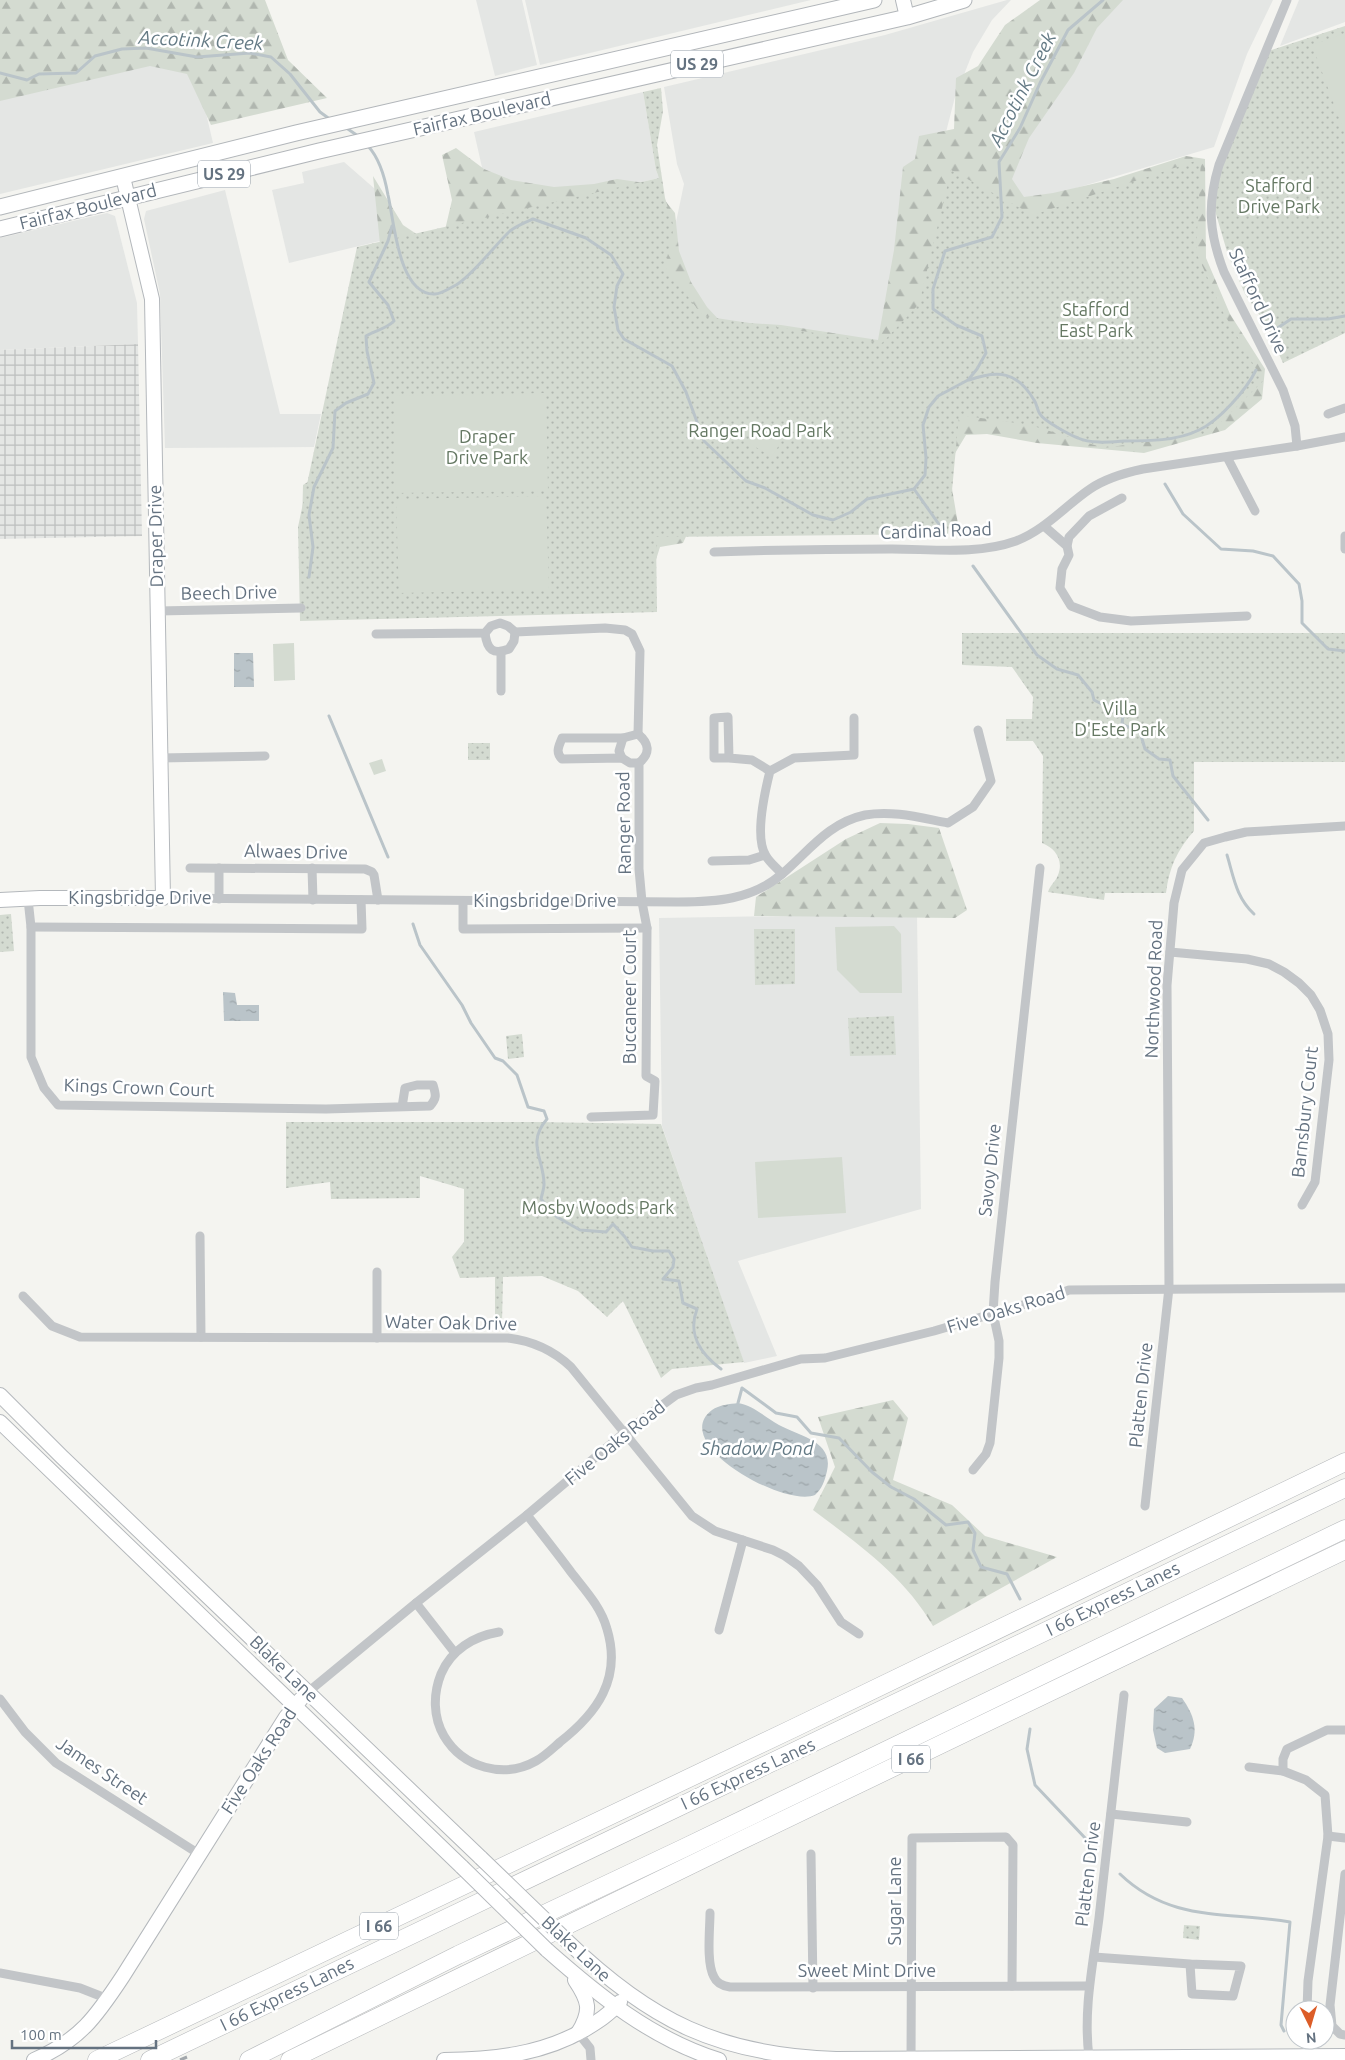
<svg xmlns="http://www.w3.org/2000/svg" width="1345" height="2060" font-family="Ubuntu,sans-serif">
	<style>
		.built { fill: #e4e6e4 }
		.industrial { fill: url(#industrial-grid) }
		.forest { fill: url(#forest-firs) }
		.park { fill: url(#park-dots) }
		.pitch { fill: #d4dbd1 }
		.water { fill: url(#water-ripples) }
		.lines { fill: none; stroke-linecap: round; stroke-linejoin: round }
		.stream { stroke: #bac4c9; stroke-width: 3 }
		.secondary-casing { stroke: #b4b8bc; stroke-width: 16 }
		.primary-casing { stroke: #b2b6ba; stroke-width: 17 }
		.highway-casing { stroke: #b4b7ba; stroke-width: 19 }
		.street { stroke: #c2c5c8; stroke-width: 9 }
		.secondary { stroke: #fff; stroke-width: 14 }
		.primary { stroke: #fff; stroke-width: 15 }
		.highway { stroke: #fff; stroke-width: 18 }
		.rail { stroke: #a2a7ac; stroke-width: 3; stroke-dasharray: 8 4; stroke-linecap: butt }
		.secondary-bridge-casing { stroke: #b4b8bc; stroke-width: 16; stroke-linecap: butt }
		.secondary-bridge { stroke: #fff; stroke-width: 14 }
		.labels { text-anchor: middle; stroke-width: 5; stroke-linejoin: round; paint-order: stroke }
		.shield { fill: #fff; stroke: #929ca6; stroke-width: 1 }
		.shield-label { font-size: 16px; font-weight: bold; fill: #647280 }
		.street-label { font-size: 18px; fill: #647280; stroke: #fff }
		.park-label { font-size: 18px; fill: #657863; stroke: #fff }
		.water-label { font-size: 19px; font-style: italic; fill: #647a85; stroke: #fff }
	</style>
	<defs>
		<pattern id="industrial-grid" width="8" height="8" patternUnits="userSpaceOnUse" patternTransform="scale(1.25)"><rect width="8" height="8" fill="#e4e6e4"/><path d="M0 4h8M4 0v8" fill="none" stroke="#bcbfbe"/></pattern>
		<pattern id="forest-firs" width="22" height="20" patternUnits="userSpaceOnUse" patternTransform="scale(1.25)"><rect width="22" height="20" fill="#d4dbd1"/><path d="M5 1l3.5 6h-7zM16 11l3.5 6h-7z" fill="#b0b6af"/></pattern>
		<pattern id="park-dots" width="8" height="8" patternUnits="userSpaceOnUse" patternTransform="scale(1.25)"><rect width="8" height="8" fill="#d4dbd1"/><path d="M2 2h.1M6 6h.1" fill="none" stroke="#b0b6af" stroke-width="1.8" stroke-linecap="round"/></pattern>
		<pattern id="water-ripples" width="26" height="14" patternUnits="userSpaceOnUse" patternTransform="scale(1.25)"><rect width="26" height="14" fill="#bac4c9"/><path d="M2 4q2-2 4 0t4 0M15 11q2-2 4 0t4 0" fill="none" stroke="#9ba4a8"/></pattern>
	</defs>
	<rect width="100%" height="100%" fill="#f4f4f0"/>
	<g class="built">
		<path d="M476,0H522L537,65L495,76Z"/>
		<path d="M525,0H811L540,65Z"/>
		<path d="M1007,0H1011L992,20L973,52L955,97L946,132L993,118L1094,0H1273L1247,54L1214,147L999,211L992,360L655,322L684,184L677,164L664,87L885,35Z"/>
		<path d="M1299,0H1345V22L1280,46Z"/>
		<path d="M188,36L213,143L0,194V80Z"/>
		<path d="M643,92L656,170L659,178L493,216L474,132Z"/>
		<path d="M344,162L375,189L384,240L289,263L272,190L304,183L302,172Z"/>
		<path d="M225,190L280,414H321L314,447L165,448L160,294L144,219L146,211Z"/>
		<path d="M107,213L115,216L137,303L138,344L0,350V238Z"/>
		<path d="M917,914L921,1209L738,1261L777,1356L744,1363L662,1126L659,918Z"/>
	</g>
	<path class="industrial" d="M138,344L142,536L0,539V350Z"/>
	<g class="forest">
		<path d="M0,0H265L288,60L327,98L211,125L187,74L150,66L0,101Z"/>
		<path d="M1040,0H1123L1097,28L1074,73L1029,138L1012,179L1024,197L1053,193L1114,179L1186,156L1205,159L1206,258L1230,314L1265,369L1262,399L1225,430L1144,453L1037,443L987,434L966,435L948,465L958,524L882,531L689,530L683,543L660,547L643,601L302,525L303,485L316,477L380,244L373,176L403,225L427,241L445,230L452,200L442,155L456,148L484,169L511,180L554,187L594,184L617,179L652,184L675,213L679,251L691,282L707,307L720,321L781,325L878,340L894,250L903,167L915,159L919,136L954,129L956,78L978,66L1005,25Z"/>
		<path d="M880,823L908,824L939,828L967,910L955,918L754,916L756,897L846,839Z"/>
		<path d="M893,1400L908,1418L893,1480L952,1505L985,1536L1057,1557L933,1626C905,1577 857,1543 813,1510L835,1467L818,1417Z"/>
	</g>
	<g class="park">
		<path d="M1345,26V333L1283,363L1265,323L1245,294L1228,255L1211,197L1265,52Z"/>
		<path d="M661,88L663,111L657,145L665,198L674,227L665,267L703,316L882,343L919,304L951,170L1033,215L1201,159L1196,252L1223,312L1263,381L1210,433L1104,448L1030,425L959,415L948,534L656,537L657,612L300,621L298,527L357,247L659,178L656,170L643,92Z"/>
		<path d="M962,633H1345V762H1194V831C1177,850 1169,868 1166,893H1105L1104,900L1048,892C1050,885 1056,881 1058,875C1064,860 1055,848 1042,843L1043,756L1033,741H1006V719H1032L1033,697L1012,667L962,665Z"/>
		<rect x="468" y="743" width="22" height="17"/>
		<path d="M11,914L14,951L0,952V915Z"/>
		<path d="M795,929V984L755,985L754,929Z"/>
		<path d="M894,1016L896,1055L850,1056L848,1018Z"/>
		<path d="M522,1034L524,1057L508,1059L506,1036Z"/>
		<path d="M286,1122H535L661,1124L744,1362L672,1369L661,1378L623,1301L607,1317L578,1291L542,1276L503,1277L502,1323H495V1277L460,1278L452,1257L464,1242V1189L420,1176V1198L331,1199L330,1182L286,1188Z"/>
		<path d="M1184,1925L1200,1926L1199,1940L1183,1938Z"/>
	</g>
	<g class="pitch">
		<path d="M1345,33V134L1312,45Z"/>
		<path d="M546,393L548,491L396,493L394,396Z"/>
		<path d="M759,426L782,440L772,457L749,443Z"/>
		<path d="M546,496L549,590L399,593L396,499Z"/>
		<path d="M294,643L295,680L274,681L273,644Z"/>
		<path d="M382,759L386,771L374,775L369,763Z"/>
		<path d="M894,926L901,934L902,993H860L837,970L835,927Z"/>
		<path d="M842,1157L846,1213L758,1218L755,1162Z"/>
	</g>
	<g class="water">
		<path d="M234,653H253L254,687H234Z"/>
		<path d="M223,992L235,993L237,1005H259V1021H224Z"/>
		<path d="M738,1403C753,1405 766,1418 779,1425C799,1436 834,1441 827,1471C825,1480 822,1489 815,1495C784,1508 668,1443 712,1410C719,1405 730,1404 738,1403Z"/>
		<path d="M1168,1696L1182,1698C1194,1715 1199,1730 1190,1749L1165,1753L1157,1748L1153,1730L1154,1709Z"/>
	</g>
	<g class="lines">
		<g class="stream">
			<path d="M0,73L27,80L39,74L76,73L95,56L122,49L146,48L197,57L250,53L271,57L290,74L320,112L331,120"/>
			<path d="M345,127L358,136"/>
			<path d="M368,146C380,159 385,178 388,195C394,219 398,296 435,294C441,294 450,288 456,285C472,276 495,245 510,231C516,226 526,222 533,219L586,238L611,255L623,274L617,286L614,307L618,330L624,339L672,366L686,392L704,441L746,481L765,488L813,515L833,520L851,512L867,499L914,489L925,475L926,458L923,425L929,407L938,396L968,380L977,369L986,353L982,336L956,325L933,309V289L945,251L992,237L1002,217L999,162L1020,128L1040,83L1068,30L1103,0"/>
			<path d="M1276,329L1291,319H1328L1345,316"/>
			<path d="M969,380C998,370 1017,371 1034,400C1037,404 1037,410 1040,414C1044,421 1070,435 1078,438C1091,444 1110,442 1124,441C1148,441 1177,441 1199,430C1219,421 1247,389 1256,370"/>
			<path d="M1165,484L1183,514L1221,549L1253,551L1273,556L1299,584L1302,601V623L1328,649L1345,651"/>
			<path d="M914,489L943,530"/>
			<path d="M973,566L1037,655L1057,669L1078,675L1092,692L1094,700L1123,715L1122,724L1140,732L1145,749L1159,759L1170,760L1173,776L1208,820"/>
			<path d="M309,577L313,547L309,515L314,487L333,448L335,411L346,403L368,394L374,383L367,351L366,336C376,330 386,329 394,321L388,305L369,282L388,241L392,226"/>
			<path d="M329,716L388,857"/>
			<path d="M1227,855C1234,878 1236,897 1254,914"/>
			<path d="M413,924L420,945L462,1005L471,1023L495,1058L503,1061L517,1075L528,1107L544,1111L547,1119C526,1143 544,1159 544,1184C544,1189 542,1194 541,1199L557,1217L580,1230L606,1232L613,1224L625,1237L632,1247L653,1251H669L674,1259L673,1267L663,1279L679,1281L683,1303L697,1309C687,1335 701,1354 721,1369"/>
			<path d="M738,1403L742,1388L776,1413L797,1417L811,1433L839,1438L872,1472L891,1487L914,1499L946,1525L968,1522L975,1533L973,1550L981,1567L1007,1574L1020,1599"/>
			<path d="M1030,1729L1027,1749L1035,1785L1087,1840"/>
			<path d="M1120,1874C1171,1923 1226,1911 1290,1922L1281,2025L1284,2031"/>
		</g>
		<g class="secondary-casing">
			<g id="secondary">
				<path d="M903,0L907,17"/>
				<path d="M0,900L40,898H163L152,299L123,177"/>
				<path d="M0,1395L61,1456L481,1858"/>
				<path d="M0,1422L462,1867"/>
				<path d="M567,1941C650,2021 719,2055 836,2059L1345,2056"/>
				<path d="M547,1950C599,1996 652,2039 719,2060"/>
				<path d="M575,1980C589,2001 592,2010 578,2033"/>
				<path d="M34,2060C80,2040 96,2017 123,1976L286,1717L301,1699"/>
				<path d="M444,2060C494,2059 540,2055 584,2030C597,2022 610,2014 620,2002"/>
			</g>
		</g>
		<g class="primary-casing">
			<g id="primary">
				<path d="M0,207L296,133L874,0"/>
				<path d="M0,229L319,151L907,17L964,0"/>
			</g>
		</g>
		<g class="highway-casing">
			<g id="highway">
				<path d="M97,2060L794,1728L1345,1462"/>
				<path d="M150,2060L1345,1488"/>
				<path d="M249,2060L458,1955L684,1848L1345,1529"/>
				<path d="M290,2060L740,1841L1345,1550"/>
			</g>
		</g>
		<g class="street">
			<path d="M1287,0L1219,165C1207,205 1209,233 1224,272L1283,390L1295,426L1297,446"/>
			<path d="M1328,414L1345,408"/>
			<path d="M1227,457L1255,511"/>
			<path d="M1122,498L1089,516L1069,537L1067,546L1069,555L1062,569L1060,588L1071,606L1100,617L1131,621L1247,616"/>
			<path d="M1044,526L1067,546"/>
			<path d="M1345,536V549"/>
			<path d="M714,552C773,550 832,549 892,549C932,549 977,555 1016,541C1045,530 1065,506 1090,489C1106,478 1124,473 1143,469L1297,446L1345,437"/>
			<path d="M158,611L301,608"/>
			<path d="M485,633C487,650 493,655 509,649L514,641L515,632"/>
			<path d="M376,634L485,633L491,626L500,623L508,626L515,632L605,628L625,630L632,634L640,651L638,734"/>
			<path d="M501,652V691"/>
			<path d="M638,734L623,738H562C559,746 555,752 562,759L622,758L630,763H639"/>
			<path d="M160,758L265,756"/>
			<path d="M622,758L619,751L623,738"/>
			<path d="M729,758H714V718L728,717L729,758L752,760L770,771"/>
			<path d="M712,861L749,860L765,855"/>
			<path d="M190,868L365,869L372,872L374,875L378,900"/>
			<path d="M219,868V899"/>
			<path d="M312,868L313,900"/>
			<path d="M782,874C777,868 770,863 766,856C754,838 765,791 770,771L794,758L854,755V718"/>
			<path d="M163,898L678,902C715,902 752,900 782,874C809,851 828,823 865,815C893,810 921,818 948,823L973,807L991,781L978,730"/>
			<path d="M28,899L31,927V1057L44,1088L58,1105L326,1109L430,1106C437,1098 436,1095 433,1085H417L405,1088L402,1107"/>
			<path d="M463,901V929L647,928"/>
			<path d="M31,927L362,929L361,900"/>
			<path d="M1170,952L1247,959L1269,964L1284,972L1299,983L1311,995L1320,1010L1328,1034L1329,1060L1315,1182L1302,1205"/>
			<path d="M591,1117L653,1115L655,1081L646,1076L647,928L642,902L639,869V763C651,753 649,743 638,734"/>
			<path d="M200,1236L201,1337"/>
			<path d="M23,1296L52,1326L80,1337L508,1338C533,1341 553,1350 571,1367L692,1516L715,1531L773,1550L785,1556L799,1566L817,1585L841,1622L859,1634"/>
			<path d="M377,1338V1272"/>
			<path d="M973,1470L986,1454L990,1443L999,1358V1341L993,1313L995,1282L1040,868"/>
			<path d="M1145,1506L1169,1288L1167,985L1174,903L1182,870L1204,843L1225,837L1246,832L1345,826"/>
			<path d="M416,1603L455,1653"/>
			<path d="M719,1630L743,1540"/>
			<path d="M499,1632C474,1636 451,1650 441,1674C433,1694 433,1717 444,1736C463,1768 504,1779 536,1761C545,1756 552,1749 560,1742C597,1713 622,1679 607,1629C601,1607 585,1590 571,1572C557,1553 542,1534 527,1515"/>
			<path d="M308,1692L416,1603L527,1515L624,1433L676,1395L696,1388L712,1385L801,1359L825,1358L934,1331L1053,1296L1069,1290L1345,1288"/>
			<path d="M0,1699L25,1732L56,1763L199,1854"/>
			<path d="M1249,1767L1283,1771L1306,1780L1325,1795L1328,1836L1308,1981L1307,2010"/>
			<path d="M1283,1771V1759L1287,1749L1327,1730H1345"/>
			<path d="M1111,1814L1187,1822"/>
			<path d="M1328,1836L1345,1838"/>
			<path d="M811,1854L813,1988"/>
			<path d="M1345,1874L1330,2005L1332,2026L1340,2034L1345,2035"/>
			<path d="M710,1913C710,1929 706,1963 714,1977C717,1984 723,1986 730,1987L1089,1986"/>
			<path d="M1094,1957L1190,1964L1192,1994L1233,1996L1241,1966L1190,1964"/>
			<path d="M0,1973L80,1988L108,1999"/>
			<path d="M578,2033L590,2048L591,2060"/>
			<path d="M1089,2057C1083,2010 1093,1965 1099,1918C1108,1843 1116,1769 1124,1695"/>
			<path d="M911,2060L912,1838L1006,1837L1013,1845L1012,1986"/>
			<path d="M1306,2060V2040"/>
		</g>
		<use href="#secondary" class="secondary"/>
		<use href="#primary" class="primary"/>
		<use href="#highway" class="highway"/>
		<path class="rail" d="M180,2060L187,2057"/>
		<g class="secondary-bridge-casing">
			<g id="secondary-bridge">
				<path d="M481,1858L567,1941"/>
				<path d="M462,1867L547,1950"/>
			</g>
		</g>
		<use href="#secondary-bridge" class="secondary-bridge"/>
	</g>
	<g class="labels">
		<g class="shield">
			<rect x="671" y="50.5" width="52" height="27" rx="4"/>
			<rect x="198" y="160.5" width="52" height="27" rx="4"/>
			<rect x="892" y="1745.5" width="38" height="27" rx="4"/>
			<rect x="360" y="1912.5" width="38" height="27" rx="4"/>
		</g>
		<g class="shield-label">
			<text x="697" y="70">US 29</text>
			<text x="224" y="180">US 29</text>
			<text x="911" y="1765">I 66</text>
			<text x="379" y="1932">I 66</text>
		</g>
		<g class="street-label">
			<text transform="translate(482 114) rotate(-13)" y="6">Fairfax Boulevard</text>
			<text transform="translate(88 207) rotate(-14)" y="6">Fairfax Boulevard</text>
			<text transform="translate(1258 301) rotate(65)" y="6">Stafford Drive</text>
			<text transform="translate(936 531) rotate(-2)" y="6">Cardinal Road</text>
			<text transform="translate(156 536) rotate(-91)" y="6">Draper Drive</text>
			<text transform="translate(229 593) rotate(-1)" y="6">Beech Drive</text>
			<text transform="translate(624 823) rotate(-91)" y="6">Ranger Road</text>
			<text transform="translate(296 852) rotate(1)" y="6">Alwaes Drive</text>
			<text x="140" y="904">Kingsbridge Drive</text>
			<text x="545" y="907">Kingsbridge Drive</text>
			<text transform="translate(1154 989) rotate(-88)" y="6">Northwood Road</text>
			<text transform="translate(630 997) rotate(-90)" y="6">Buccaneer Court</text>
			<text transform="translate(139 1088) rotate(2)" y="6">Kings Crown Court</text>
			<text transform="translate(1305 1112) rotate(-84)" y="6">Barnsbury Court</text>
			<text transform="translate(990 1170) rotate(-84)" y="6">Savoy Drive</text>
			<text transform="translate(1006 1310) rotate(-17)" y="6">Five Oaks Road</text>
			<text transform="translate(451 1323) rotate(1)" y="6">Water Oak Drive</text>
			<text transform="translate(1141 1395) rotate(-84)" y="6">Platten Drive</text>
			<text transform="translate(615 1443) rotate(-39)" y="6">Five Oaks Road</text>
			<text transform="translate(1113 1599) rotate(-26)" y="6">I 66 Express Lanes</text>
			<text transform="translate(284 1669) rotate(44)" y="6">Blake Lane</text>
			<text transform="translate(259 1761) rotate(-57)" y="6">Five Oaks Road</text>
			<text transform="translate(102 1771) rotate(34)" y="6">James Street</text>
			<text transform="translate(748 1774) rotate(-25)" y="6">I 66 Express Lanes</text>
			<text transform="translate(1088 1874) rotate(-83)" y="6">Platten Drive</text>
			<text transform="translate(895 1901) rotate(-90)" y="6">Sugar Lane</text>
			<text transform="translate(576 1949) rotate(43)" y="6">Blake Lane</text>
			<text x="867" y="1977">Sweet Mint Drive</text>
			<text transform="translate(287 1994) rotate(-26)" y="6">I 66 Express Lanes</text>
		</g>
		<g class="park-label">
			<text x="1279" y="192">Stafford<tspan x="1279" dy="21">Drive Park</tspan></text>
			<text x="1096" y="316">Stafford<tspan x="1096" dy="21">East Park</tspan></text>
			<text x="760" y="437">Ranger Road Park</text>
			<text x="487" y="443">Draper<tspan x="487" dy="21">Drive Park</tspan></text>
			<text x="1120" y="715">Villa<tspan x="1120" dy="21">D'Este Park</tspan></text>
			<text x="598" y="1214">Mosby Woods Park</text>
		</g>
		<g class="water-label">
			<text transform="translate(201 40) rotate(3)" y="7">Accotink Creek</text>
			<text transform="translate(1022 89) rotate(-63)" y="7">Accotink Creek</text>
			<text x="757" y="1455">Shadow Pond</text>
		</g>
	</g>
	<g transform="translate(1310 2025) rotate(175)"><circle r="24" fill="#ffffff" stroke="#c1c7cc"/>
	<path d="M0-4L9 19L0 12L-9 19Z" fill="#dc5d28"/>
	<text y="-8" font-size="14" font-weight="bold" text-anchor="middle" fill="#647280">N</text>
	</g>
	<path d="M12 2040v8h144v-8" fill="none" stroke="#647280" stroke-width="2.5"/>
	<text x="20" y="2040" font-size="15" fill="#647280" stroke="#ffffff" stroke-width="4" paint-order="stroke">100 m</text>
</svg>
